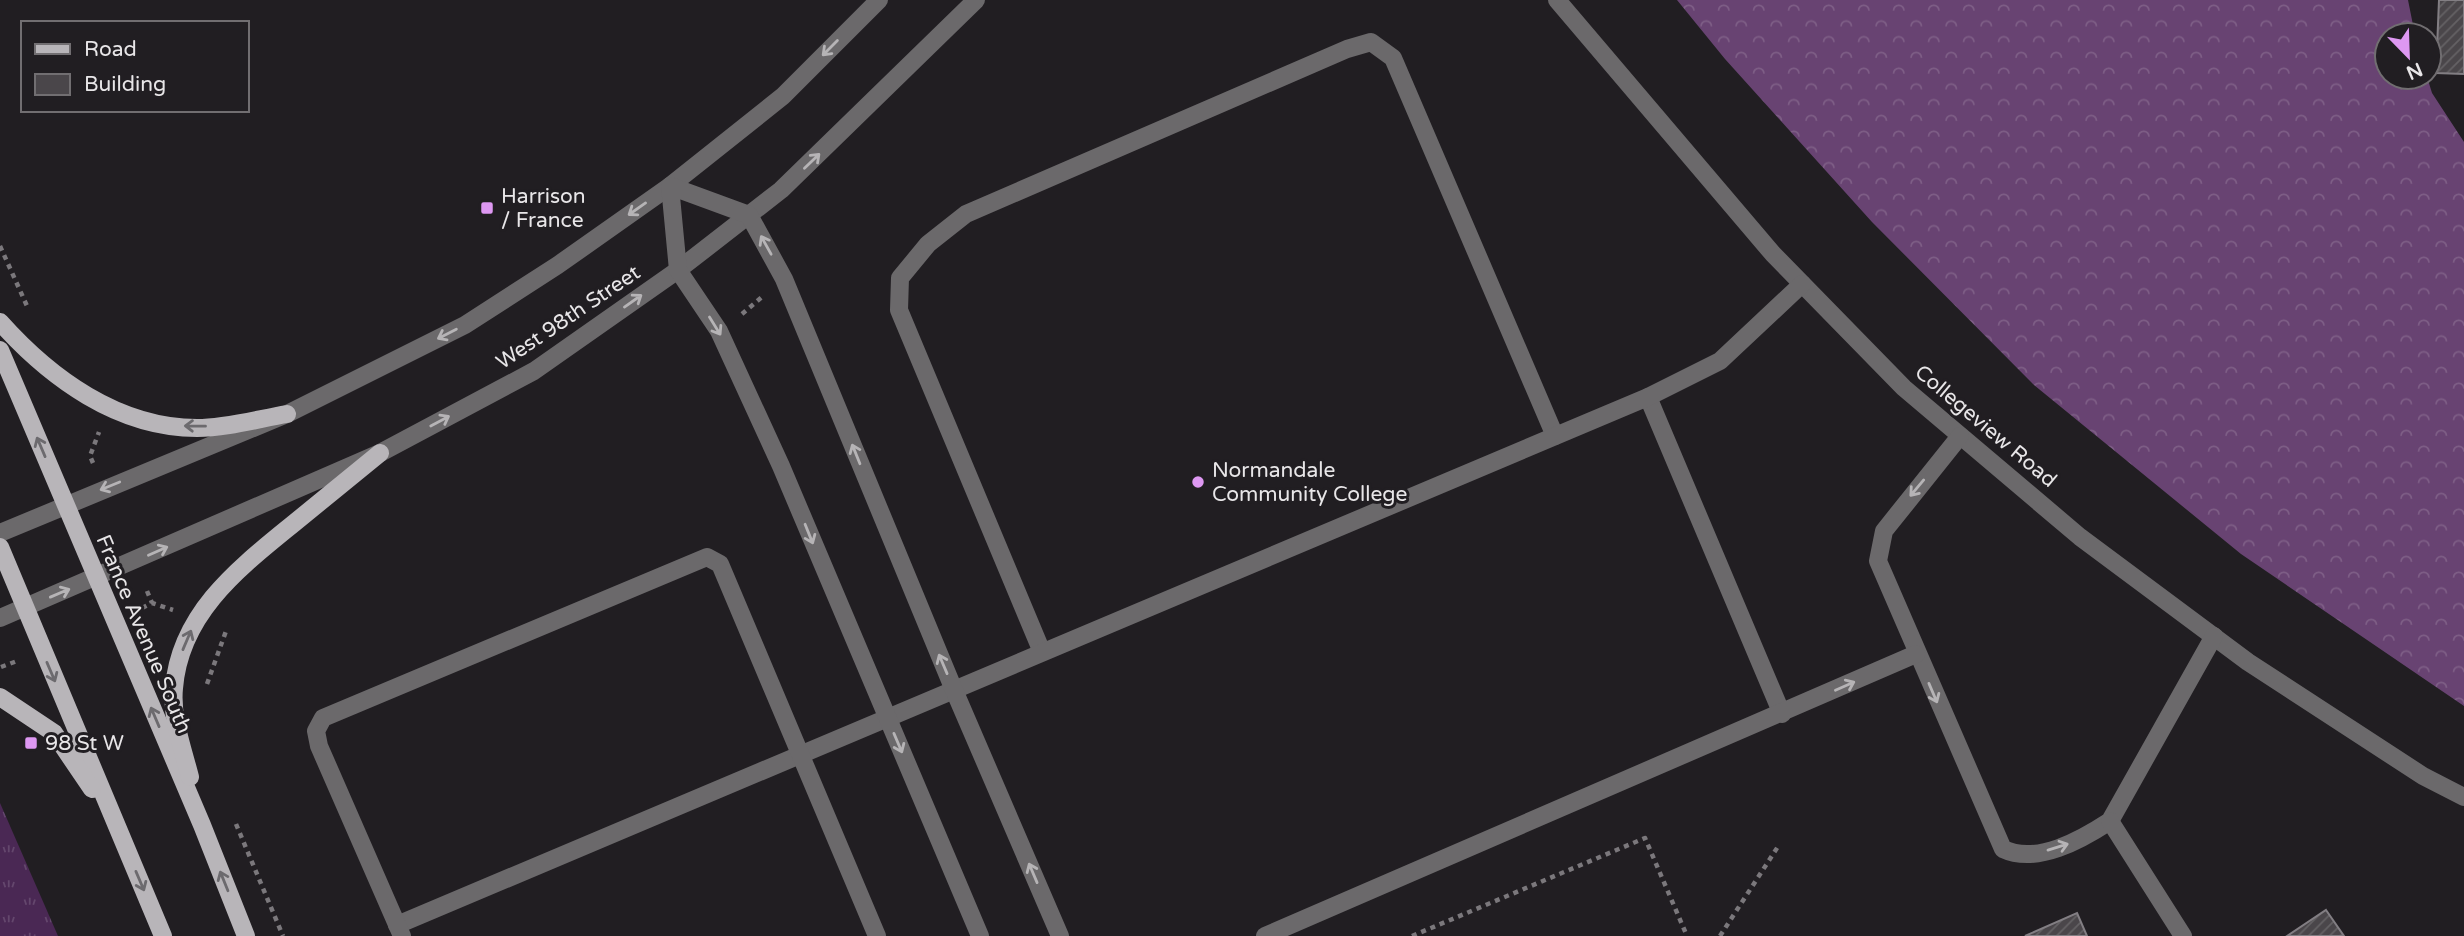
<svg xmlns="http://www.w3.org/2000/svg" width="2464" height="936" font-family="'Varela Round',sans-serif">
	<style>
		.forest { fill: url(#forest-crowns) }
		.park { fill: url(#park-tufts) }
		.building { fill: url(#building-hatch); stroke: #827e83; stroke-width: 2 }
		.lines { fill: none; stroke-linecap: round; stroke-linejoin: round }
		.path { stroke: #7b787c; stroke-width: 4.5; stroke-dasharray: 5 5; stroke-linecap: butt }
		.minor { stroke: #6b696b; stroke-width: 18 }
		.major { stroke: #b8b5b9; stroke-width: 18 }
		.oneway { stroke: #b6b4b6 }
		.oneway2 { stroke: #6c6a6e }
		.poi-dot { fill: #de98f2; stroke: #211e22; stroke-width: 2.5 }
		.labels { text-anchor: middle; stroke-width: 6; stroke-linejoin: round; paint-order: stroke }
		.poi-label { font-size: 21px; fill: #e8e6e8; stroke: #211e22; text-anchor: start }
		.street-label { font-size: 21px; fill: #e8e6e8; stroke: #211e22 }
	</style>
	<defs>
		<pattern id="forest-crowns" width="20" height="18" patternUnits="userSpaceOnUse" patternTransform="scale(1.75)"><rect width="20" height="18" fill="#684372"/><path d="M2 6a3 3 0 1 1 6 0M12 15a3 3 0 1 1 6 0" fill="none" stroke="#7e5e86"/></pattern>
		<pattern id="park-tufts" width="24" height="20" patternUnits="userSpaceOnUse" patternTransform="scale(1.75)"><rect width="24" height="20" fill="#4a2854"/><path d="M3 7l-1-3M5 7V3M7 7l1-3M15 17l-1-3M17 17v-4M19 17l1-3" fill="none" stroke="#64476d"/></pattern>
		<pattern id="building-hatch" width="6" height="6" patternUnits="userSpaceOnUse" patternTransform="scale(1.75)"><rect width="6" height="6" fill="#4a464a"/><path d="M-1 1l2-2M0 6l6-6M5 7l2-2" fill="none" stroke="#646164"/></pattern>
	</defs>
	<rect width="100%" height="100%" fill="#211e22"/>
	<path class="forest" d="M1677,0H2408L2415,35H2387V77H2427L2432,93L2464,142V706L2241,554L2034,385L1872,222L1725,59Z"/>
	<path class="park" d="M0,803L58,936H0Z"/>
	<g class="building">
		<path d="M2439,0H2464V74L2436,73Z"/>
		<path d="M2326,910L2344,936H2287Z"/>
		<path d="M2077,913L2087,936H2025Z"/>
	</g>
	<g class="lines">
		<g class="path">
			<path d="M0,246L27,306"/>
			<path d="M742,314L762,297"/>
			<path d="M93,463L90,456L99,432"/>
			<path d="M147,591L152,603"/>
			<path d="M142,608L152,603L173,610"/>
			<path d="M1,667L17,661"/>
			<path d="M207,684L226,631"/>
			<path d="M236,824L283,936"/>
			<path d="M1412,936L1645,838L1687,936"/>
			<path d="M1720,936L1779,845"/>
		</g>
		<g class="minor">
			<path d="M1557,0L1773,254L1904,388L2080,537L2248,662L2423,776L2464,797"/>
			<path d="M1648,397L1782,714"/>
			<path d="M1960,436L1884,531L1878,561L2003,849C2037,865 2081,840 2110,821L2214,636"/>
			<path d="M0,533L287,414L465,325L558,265L670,186L783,96L879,0"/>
			<path d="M0,618L380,453L534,371L678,270L781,190L976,0"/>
			<path d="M1042,652L899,310L900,278L928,244L966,214L1347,49L1371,42L1393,58L1555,436"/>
			<path d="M2110,821L2183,936"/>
			<path d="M397,925L1648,397L1720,361L1802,284"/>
			<path d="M402,936L319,746L316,731L323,718L707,557L720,564L877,936"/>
			<path d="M980,936L781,466L719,331L678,270L670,186L749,215L784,279L954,690L1060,936"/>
			<path d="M1265,936L1916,654"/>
		</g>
		<g class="major">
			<path d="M0,322C50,378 118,428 197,428C226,428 258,419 287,414"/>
			<path d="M0,350L202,825L246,936"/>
			<path d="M0,547L163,936"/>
			<path d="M0,697L54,733L92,789"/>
			<path d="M190,777C183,749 171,718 174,688C180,613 239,568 293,524C322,500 351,477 380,453"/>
		</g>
	</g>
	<defs><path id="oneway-shaft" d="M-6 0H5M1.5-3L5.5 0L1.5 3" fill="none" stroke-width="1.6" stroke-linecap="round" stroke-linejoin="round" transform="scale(1.75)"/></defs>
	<g class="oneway">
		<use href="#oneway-shaft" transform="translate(830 48) rotate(135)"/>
		<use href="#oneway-shaft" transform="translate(812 161) rotate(-44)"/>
		<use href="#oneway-shaft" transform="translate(637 209) rotate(145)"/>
		<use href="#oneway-shaft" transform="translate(766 245) rotate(-119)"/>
		<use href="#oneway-shaft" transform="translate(633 301) rotate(-35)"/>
		<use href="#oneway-shaft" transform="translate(715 326) rotate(58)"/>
		<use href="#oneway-shaft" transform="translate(447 334) rotate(153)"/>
		<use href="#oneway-shaft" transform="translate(440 421) rotate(-28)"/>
		<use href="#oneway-shaft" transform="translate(856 454) rotate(-112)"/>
		<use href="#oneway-shaft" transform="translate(110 486) rotate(158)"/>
		<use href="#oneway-shaft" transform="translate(1917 488) rotate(130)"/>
		<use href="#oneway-shaft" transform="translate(809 534) rotate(68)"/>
		<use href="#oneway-shaft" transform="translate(158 551) rotate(-24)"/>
		<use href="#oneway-shaft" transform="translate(60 593) rotate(-23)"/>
		<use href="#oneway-shaft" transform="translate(943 664) rotate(-113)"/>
		<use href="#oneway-shaft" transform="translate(1845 686) rotate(-24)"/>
		<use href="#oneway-shaft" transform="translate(1933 693) rotate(67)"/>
		<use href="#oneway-shaft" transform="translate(898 743) rotate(67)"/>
		<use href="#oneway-shaft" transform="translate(2058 847) rotate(-17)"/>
		<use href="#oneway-shaft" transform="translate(1033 873) rotate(-113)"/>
	</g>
	<g class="oneway2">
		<use href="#oneway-shaft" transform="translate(195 426) rotate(-179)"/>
		<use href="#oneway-shaft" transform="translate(41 447) rotate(-113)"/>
		<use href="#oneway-shaft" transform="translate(187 640) rotate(-67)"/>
		<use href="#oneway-shaft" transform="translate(51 672) rotate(67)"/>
		<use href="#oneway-shaft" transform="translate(155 717) rotate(-113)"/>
		<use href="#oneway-shaft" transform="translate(140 881) rotate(67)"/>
		<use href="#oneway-shaft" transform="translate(224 881) rotate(-112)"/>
	</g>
	<g class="poi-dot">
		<rect x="480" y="201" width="14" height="14" rx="3.5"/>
		<circle cx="1198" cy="482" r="7"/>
		<rect x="24" y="736" width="14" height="14" rx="3.5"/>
	</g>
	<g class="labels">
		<g class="poi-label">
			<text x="501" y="203">Harrison<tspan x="501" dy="24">/ France</tspan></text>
			<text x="1212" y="477">Normandale<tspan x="1212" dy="24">Community College</tspan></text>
			<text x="45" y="750">98 St W</text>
		</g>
		<g class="street-label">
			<text transform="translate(568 317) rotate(-34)" y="7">West 98th Street</text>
			<text transform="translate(1986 426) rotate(40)" y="7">Collegeview Road</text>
			<text transform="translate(144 634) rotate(67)" y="7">France Avenue South</text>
		</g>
	</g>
	<rect x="21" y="21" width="228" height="91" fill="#211e22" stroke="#716e71" stroke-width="2"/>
	<rect x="35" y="44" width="35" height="10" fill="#b8b5b9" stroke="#716e71" stroke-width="2"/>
	<text x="84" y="56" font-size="21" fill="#e8e6e8">Road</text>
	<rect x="35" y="74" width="35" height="21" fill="#4a464a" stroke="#716e71" stroke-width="2"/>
	<text x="84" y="91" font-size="21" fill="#e8e6e8">Building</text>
	<g transform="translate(2408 56) rotate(157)"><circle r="33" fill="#211e22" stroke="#716e71" stroke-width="2"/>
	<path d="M0-5L12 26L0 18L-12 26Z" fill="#de98f2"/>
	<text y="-10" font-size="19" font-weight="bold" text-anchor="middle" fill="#e8e6e8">N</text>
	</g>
</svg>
